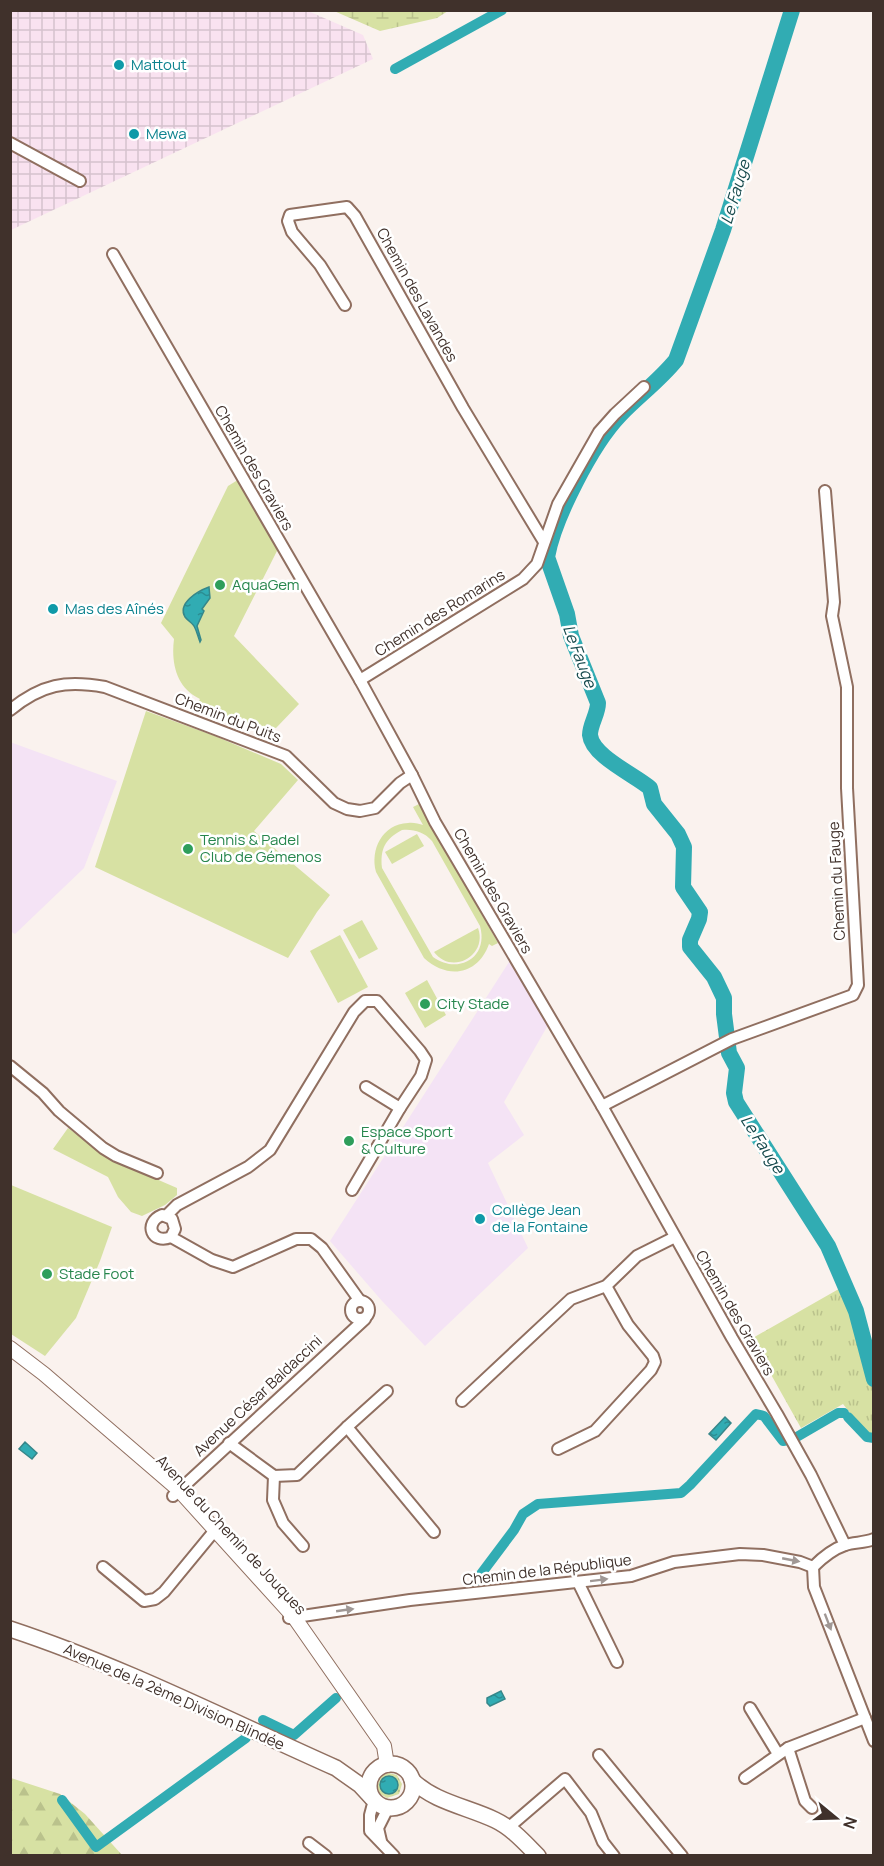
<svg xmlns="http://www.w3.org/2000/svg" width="884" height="1866" font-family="Manrope,sans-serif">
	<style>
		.industrial { fill: url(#industrial-grid) }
		.education { fill: #f4e3f5 }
		.grass { fill: url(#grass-dots); fill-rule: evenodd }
		.forest { fill: url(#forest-firs) }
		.wetland { fill: url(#wetland-marsh) }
		.park { fill: url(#park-tufts) }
		.garden { fill: #d7e1a3; fill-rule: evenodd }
		.water { fill: url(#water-ripples); stroke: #36878a; stroke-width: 1.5 }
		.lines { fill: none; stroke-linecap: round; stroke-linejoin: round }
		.canal { stroke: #31acb3; stroke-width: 10 }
		.river { stroke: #31acb3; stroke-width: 16 }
		.minor-casing { stroke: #906f60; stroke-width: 14 }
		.secondary-casing { stroke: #906f60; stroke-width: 16 }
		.primary-casing { stroke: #906f60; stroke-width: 18 }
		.minor { stroke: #fff; stroke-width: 10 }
		.secondary { stroke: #fff; stroke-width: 14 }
		.primary { stroke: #fff; stroke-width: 15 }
		.oneway { fill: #a09895 }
		.culture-dot { fill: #0f9aa8; stroke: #fff; stroke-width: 2 }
		.leisure-dot { fill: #2e9e5b; stroke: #fff; stroke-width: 2 }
		.labels { text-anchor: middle; stroke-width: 5; stroke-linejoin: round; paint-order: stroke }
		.culture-label { font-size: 15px; fill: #0d838f; stroke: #fff; text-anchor: start }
		.street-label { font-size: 15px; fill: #40312b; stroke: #fff }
		.leisure-label { font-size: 15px; fill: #27864d; stroke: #fff; text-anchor: start }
		.water-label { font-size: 16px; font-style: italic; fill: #164a4d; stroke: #fff }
	</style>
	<defs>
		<pattern id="industrial-grid" width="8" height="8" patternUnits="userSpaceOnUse" patternTransform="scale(1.5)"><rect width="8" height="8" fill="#f9e2f0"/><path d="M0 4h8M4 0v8" fill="none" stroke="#d6c2ce"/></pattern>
		<pattern id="grass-dots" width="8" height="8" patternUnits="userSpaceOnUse" patternTransform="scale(1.5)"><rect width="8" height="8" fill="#d7e1a3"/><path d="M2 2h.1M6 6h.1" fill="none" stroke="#bac28c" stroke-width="1.8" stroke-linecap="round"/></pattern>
		<pattern id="forest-firs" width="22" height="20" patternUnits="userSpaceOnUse" patternTransform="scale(1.5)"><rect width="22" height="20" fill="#d7e1a3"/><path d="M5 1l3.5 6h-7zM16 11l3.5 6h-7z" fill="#bac28c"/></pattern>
		<pattern id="wetland-marsh" width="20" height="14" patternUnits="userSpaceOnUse" patternTransform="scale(1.5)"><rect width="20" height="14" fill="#d7e1a3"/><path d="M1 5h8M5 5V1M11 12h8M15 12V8" fill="none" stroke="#bac28c"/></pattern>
		<pattern id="park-tufts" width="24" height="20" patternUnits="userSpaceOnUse" patternTransform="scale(1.5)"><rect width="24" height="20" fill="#d7e1a3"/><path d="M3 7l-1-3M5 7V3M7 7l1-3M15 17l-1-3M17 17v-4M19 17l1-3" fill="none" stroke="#bac28c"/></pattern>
		<pattern id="water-ripples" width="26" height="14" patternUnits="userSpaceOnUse" patternTransform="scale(1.5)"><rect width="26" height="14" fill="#31acb3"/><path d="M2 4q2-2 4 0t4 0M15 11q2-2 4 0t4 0" fill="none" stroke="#2b8d92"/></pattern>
	</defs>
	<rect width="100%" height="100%" fill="#faf2ee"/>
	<path class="industrial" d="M11,11H308L363,35L373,59L11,230Z"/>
	<g class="education">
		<path d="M10,742L117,781L84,868L15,934L10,931Z"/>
		<path d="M509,962L548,1025L504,1102L524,1135L488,1163L528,1248L425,1346L382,1301L330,1241Z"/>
	</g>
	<path class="grass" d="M389,1773L397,1775L402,1784L399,1794L387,1798L380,1794L377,1787L381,1776ZM390,1777L397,1789L393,1793L381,1788C380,1782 384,1777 390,1777Z"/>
	<path class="forest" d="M11,1778L60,1794L85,1814L122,1855H11Z"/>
	<path class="wetland" d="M334,11L448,10V11L437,18L380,31Z"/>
	<path class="park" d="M844,1286L859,1321L873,1382V1435L866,1433L843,1404L801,1428L751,1339Z"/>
	<g class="garden">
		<path d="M241,478L279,547L234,636L299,704L276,728C248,725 222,717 198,702L200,699C176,688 171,663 174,639L161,623L228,486Z"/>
		<path d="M146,711L215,736L281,764L298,780L254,831L330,895L317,912L288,958L95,867Z"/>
		<path d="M419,804L498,943L492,946L489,944C478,975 448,980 424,958L376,872C370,850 382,824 408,823C413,822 419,824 423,825L413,807ZM402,830C414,829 424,832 432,841L480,926C489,958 458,975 433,957L382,868C380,849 385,839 402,830Z"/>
		<path d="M417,834L424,846L392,864L385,852Z"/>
		<path d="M362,920L378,949L359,959L343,930Z"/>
		<path d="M478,928C488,955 452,976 434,952Z"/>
		<path d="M340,935L368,987L338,1003L310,951Z"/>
		<path d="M427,980L446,1015L425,1028L405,993Z"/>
		<path d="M68,1128L110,1159L177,1188V1195L165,1205L142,1216L131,1212L118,1197L108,1177L53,1149Z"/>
		<path d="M11,1185L112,1227L100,1261L76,1318L45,1356L11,1334Z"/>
	</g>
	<g class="water">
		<path d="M209,587L210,598L202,609L204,611L197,626L201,640L200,642C198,637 197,632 195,628C194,624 188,621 185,617C177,603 198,591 209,587Z"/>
		<path d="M725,1417L731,1423L716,1440L709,1434Z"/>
		<path d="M25,1442L37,1453L32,1459L19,1449Z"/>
		<path d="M501,1691L505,1699L490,1706L487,1703V1698Z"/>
		<circle cx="389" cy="1785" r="9"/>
	</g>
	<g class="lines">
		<g class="canal">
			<path d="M395,69L502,10"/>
			<path d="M848,1417L867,1437L874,1438"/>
			<path d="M795,1438L838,1413H844"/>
			<path d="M475,1582L514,1530L523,1514L538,1504L681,1493L690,1485L756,1414L764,1416L783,1441L788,1440"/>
			<path d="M263,1720L294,1735L336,1698"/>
			<path d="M62,1800L96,1847L246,1738"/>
		</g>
		<path class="river" d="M792,10L723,230L676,360C659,381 638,396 620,415C592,444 554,518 547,557L567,614L571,636L598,703C598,714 590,724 590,735C592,756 635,775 650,788L654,804L678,834L684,847L683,887L700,912L699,919L690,940V947L714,977L724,998V1014L729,1053L737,1068L734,1093L736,1102L828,1246L856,1311L874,1379"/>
		<g class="minor-casing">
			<g id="minor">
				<path d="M10,143L80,181"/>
				<path d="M113,254L360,680L412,775L435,822L602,1106L732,1338L777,1414L811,1475L845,1545"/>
				<path d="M345,305L320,265L292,232L288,221L290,215L347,207L355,216L463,408L544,542"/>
				<path d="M360,680L523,579L537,564L558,504L599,432L615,414L644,387"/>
				<path d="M10,710C42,684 66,680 105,687L286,756L334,803L347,809L360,811L375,808L400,783L412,775"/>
				<path d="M10,1066L43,1093L59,1111L103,1148L116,1156L157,1173"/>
				<path d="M602,1106L732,1039L853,995L858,985L847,788V687L832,616L834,602L825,491"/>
				<path d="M352,1190L400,1108"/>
				<path d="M166,1216L177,1205L248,1167L270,1150L354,1012L365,1001H377L420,1051L426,1060L421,1076L400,1108L366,1087"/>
				<path d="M171,1237L175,1229L172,1219L162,1215C143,1223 152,1245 171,1237L212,1260L233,1267L296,1239H311L322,1248L360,1301"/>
				<circle cx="360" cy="1310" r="9"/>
				<path d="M462,1401L571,1299L606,1286L637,1256L675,1237"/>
				<path d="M347,1427L434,1532"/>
				<path d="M229,1443L274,1476L297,1475L347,1427L387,1391"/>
				<path d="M558,1449L595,1431L651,1370L655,1362L653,1356L628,1325L606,1286"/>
				<path d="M274,1476L273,1500L283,1523L303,1546"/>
				<path d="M173,1496L365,1319"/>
				<path d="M103,1567L144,1601L155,1599L164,1592L211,1535"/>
				<path d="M813,1567L814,1587L874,1741"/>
				<path d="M813,1567C822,1558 833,1549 845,1545C855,1542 864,1543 874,1539"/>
				<path d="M578,1582L617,1662"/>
				<path d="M289,1618L410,1600L631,1576L674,1562L740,1554L763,1555L800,1562L813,1567"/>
				<path d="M750,1708L778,1754"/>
				<path d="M788,1748L805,1801L812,1808"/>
				<path d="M599,1755L682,1856"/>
				<path d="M745,1778L788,1748L865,1718"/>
				<path d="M374,1800L370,1815V1831L394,1856"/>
				<path d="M508,1828L565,1779L591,1813L603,1842L614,1856"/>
				<path d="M381,1841L378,1828L388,1808"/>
				<path d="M309,1843L326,1856"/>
			</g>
		</g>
		<g class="secondary-casing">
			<path id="secondary" d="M10,1348L44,1374L179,1490L294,1617L384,1746L387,1765"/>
		</g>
		<g class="primary-casing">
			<g id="primary">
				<path d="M10,1629C122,1666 228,1720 336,1768L360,1785L372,1798"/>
				<circle cx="391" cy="1786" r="22"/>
				<path d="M412,1780C434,1802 468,1807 495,1820C512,1828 525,1843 538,1856"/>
			</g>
		</g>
		<use href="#minor" class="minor"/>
		<use href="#secondary" class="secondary"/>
		<use href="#primary" class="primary"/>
	</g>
	<defs><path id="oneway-solid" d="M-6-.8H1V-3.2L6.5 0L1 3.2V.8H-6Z" transform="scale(1.5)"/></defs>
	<g class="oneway">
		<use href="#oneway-solid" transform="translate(791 1560) rotate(11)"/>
		<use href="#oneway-solid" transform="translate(599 1580) rotate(-7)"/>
		<use href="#oneway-solid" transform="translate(345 1610) rotate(-8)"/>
		<use href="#oneway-solid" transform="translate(828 1622) rotate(69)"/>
	</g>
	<g class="culture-dot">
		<circle cx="119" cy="65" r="6"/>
		<circle cx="134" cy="134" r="6"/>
		<circle cx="53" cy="609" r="6"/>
		<circle cx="480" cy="1219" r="6"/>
	</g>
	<g class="leisure-dot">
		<circle cx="220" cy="585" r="6"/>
		<circle cx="188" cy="849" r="6"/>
		<circle cx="425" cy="1004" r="6"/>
		<circle cx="349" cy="1141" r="6"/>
		<circle cx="47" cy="1274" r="6"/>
	</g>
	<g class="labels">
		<g class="culture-label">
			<text x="131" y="70">Mattout</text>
			<text x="146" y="139">Mewa</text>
			<text x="65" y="614">Mas des Aînés</text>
			<text x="492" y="1215">Collège Jean<tspan x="492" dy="17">de la Fontaine</tspan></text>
		</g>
		<g class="street-label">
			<text transform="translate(417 295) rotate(61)" y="5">Chemin des Lavandes</text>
			<text transform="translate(254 468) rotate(60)" y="5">Chemin des Graviers</text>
			<text transform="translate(440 613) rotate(-32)" y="5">Chemin des Romarins</text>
			<text transform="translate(228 718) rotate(21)" y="5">Chemin du Puits</text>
			<text transform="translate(837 881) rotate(-93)" y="5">Chemin du Fauge</text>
			<text transform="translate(493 891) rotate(60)" y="5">Chemin des Graviers</text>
			<text transform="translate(735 1313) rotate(60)" y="5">Chemin des Graviers</text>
			<text transform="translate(258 1396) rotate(-43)" y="5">Avenue César Baldaccini</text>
			<text transform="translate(231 1535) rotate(47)" y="5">Avenue du Chemin de Jouques</text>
			<text transform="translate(547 1570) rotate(-7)" y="5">Chemin de la République</text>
			<text transform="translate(174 1697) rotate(24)" y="5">Avenue de la 2ème Division Blindée</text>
		</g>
		<g class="leisure-label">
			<text x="232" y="590">AquaGem</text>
			<text x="200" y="845">Tennis &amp; Padel<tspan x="200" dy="17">Club de Gémenos</tspan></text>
			<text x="437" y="1009">City Stade</text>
			<text x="361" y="1137">Espace Sport<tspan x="361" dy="17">&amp; Culture</tspan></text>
			<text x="59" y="1279">Stade Foot</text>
		</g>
		<g class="water-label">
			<text transform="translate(735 192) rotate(-73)" y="6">Le Fauge</text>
			<text transform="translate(580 656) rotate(69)" y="6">Le Fauge</text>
			<text transform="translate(763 1144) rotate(57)" y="6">Le Fauge</text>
		</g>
	</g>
	<rect width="884" height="1866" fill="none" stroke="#40312b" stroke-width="24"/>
	<g transform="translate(836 1818) rotate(109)" stroke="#ffffff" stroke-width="4.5" paint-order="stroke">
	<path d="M0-4.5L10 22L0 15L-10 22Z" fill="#40312b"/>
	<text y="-9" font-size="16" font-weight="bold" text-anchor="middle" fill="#40312b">N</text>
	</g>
</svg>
